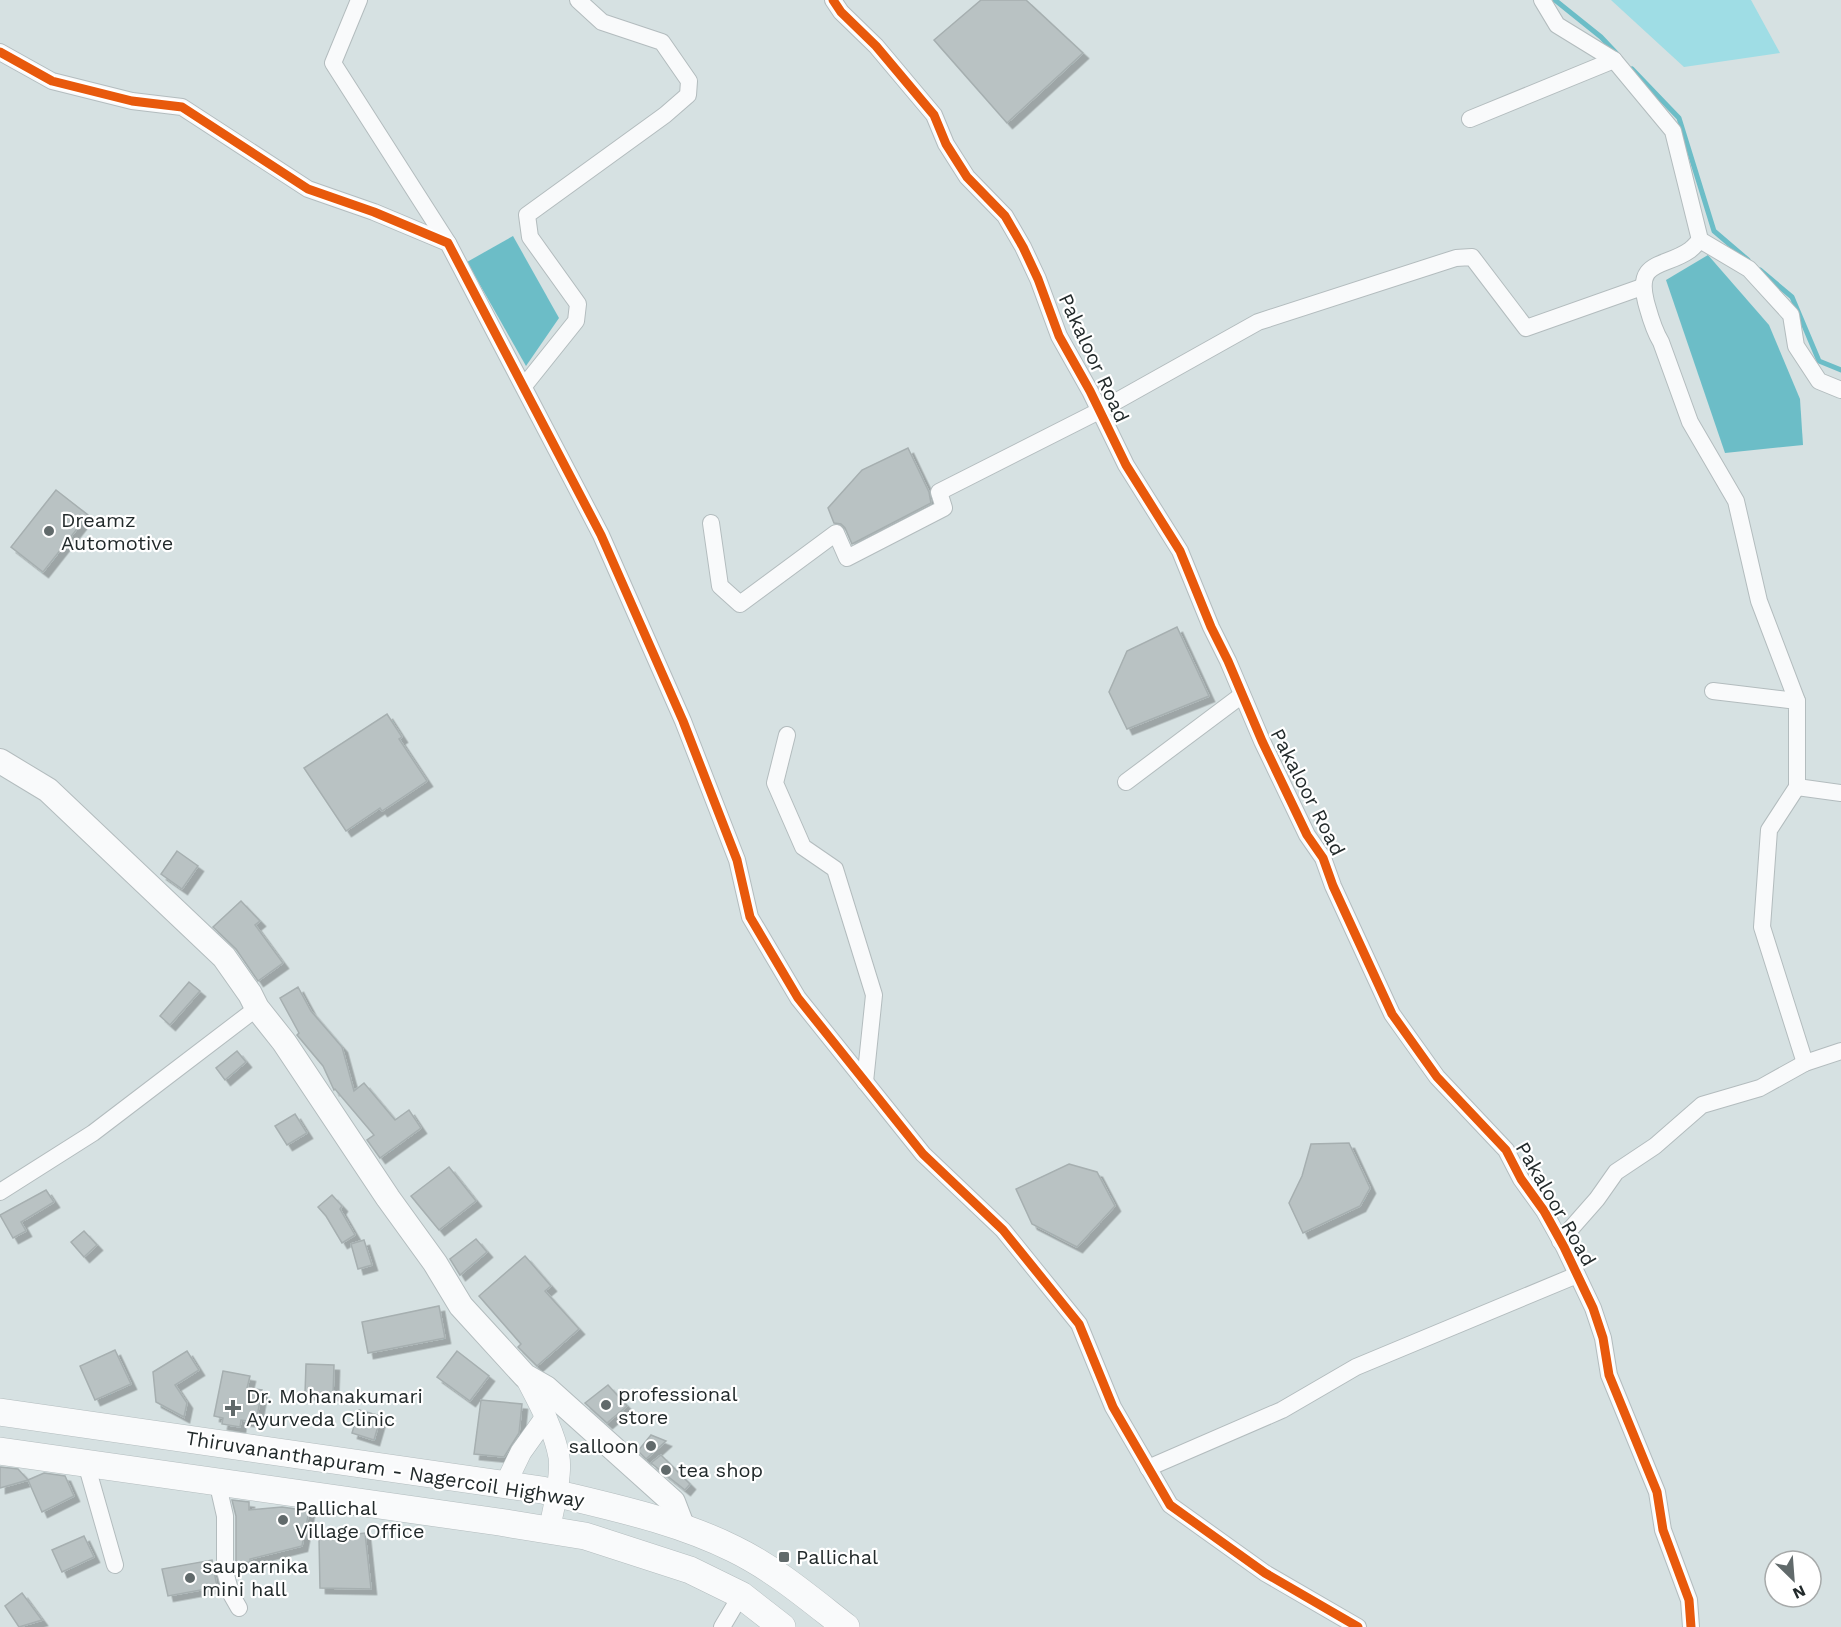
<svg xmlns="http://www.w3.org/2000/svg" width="1841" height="1627" font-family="'Work Sans',sans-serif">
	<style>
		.green { fill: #9fdde5 }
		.water { fill: #6cbdc7 }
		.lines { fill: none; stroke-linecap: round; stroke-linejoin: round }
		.stream { stroke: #6cbdc7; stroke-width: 5 }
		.building { fill: #b9c2c3; stroke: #a6afb0; stroke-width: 1.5; filter: url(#shadow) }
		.minor-casing { stroke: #b3bcbe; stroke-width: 18 }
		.tertiary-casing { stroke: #b3bcbe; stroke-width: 22 }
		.secondary-casing { stroke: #b3bcbe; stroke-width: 26 }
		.primary-casing { stroke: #b3bcbe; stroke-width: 28 }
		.minor { stroke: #f9fafb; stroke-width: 16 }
		.tertiary { stroke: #f9fafb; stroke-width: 21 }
		.secondary { stroke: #f9fafb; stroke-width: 24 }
		.primary { stroke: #f9fafb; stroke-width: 27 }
		.cycleway-casing { stroke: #fff; stroke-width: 13 }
		.cycleway { stroke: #e8590c; stroke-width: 9 }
		.poi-dot { fill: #616a6b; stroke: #fff; stroke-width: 2 }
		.labels { text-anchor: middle; stroke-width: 4.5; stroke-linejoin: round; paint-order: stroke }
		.street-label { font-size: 20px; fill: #222a2b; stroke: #fff }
		.poi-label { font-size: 20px; fill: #222a2b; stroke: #fff; text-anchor: start }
	</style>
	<defs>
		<filter id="shadow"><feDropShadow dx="5.5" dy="5.5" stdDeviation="0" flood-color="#0004"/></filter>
	</defs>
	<rect width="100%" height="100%" fill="#d6e1e2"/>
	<path class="green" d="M1611,0H1751L1780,53L1684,67Z"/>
	<g class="water">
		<path d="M513,236L559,318L526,366L467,262Z"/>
		<path d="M1708,255L1769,325L1800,399L1803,445L1725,453L1666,280Z"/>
	</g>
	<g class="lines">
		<g class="stream">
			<path d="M1555,0L1601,37L1617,54"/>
			<path d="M1632,69L1679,118L1714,231L1748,260"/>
			<path d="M1760,270L1792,297L1819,361L1841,370"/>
		</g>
	</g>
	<g class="building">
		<path d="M981,0H1026L1083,53L1007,123L934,40Z"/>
		<path d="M908,448L929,492L931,503L852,544L845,528L841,524L834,523L828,508L862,470Z"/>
		<path d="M56,490L88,515L43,572L11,547Z"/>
		<path d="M1177,627L1209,696L1127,729L1109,692L1127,651Z"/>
		<path d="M387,714L402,737L399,739L427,781L382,811L380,808L346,831L304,768Z"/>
		<path d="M177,851L198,866L182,889L161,874Z"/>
		<path d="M241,901L260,921L255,925L283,963L258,981L236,949L213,927Z"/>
		<path d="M189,982L200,991L170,1025L160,1016Z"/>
		<path d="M298,987L311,1011L342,1047L354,1091L364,1083L395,1120L409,1110L421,1128L380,1158L367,1140L374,1135L335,1089L334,1090L323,1066L297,1035L299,1033L280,998Z"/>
		<path d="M237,1051L246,1062L225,1080L216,1068Z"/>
		<path d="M295,1114L307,1133L287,1145L275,1126Z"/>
		<path d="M1349,1143L1370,1188L1360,1206L1303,1233L1289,1203L1302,1176L1311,1144Z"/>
		<path d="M1069,1164L1097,1172L1115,1206L1077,1247L1032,1224L1016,1189Z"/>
		<path d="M449,1167L476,1201L439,1230L411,1196Z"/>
		<path d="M46,1190L54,1202L21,1222L26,1231L13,1238L0,1215Z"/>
		<path d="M332,1195L342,1206L340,1209L355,1235L342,1243L326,1216L318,1207Z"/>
		<path d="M84,1231L97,1245L84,1257L71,1242Z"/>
		<path d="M476,1239L487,1252L460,1275L450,1259Z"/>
		<path d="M364,1240L372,1265L358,1269L351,1244Z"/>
		<path d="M525,1256L551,1286L545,1291L579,1329L537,1366L518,1347L521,1344L479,1296Z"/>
		<path d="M439,1306L445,1338L368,1353L362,1322Z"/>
		<path d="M115,1350L131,1384L95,1400L80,1366Z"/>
		<path d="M187,1351L199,1370L175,1385L187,1403L184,1417L156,1402L153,1372Z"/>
		<path d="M457,1351L489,1376L470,1401L437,1377Z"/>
		<path d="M306,1364L334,1365L333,1395L305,1394Z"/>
		<path d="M223,1371L250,1376L247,1388L262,1390L256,1422L241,1420L240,1427L222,1424L223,1418L214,1416Z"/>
		<path d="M608,1385L627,1406L607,1423L585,1403Z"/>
		<path d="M481,1400L522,1404L519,1433L504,1457L474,1454Z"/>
		<path d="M359,1410L381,1416L374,1440L352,1433Z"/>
		<path d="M651,1435L666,1441L646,1459L638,1451Z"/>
		<path d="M661,1455L690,1484L685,1490L651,1463Z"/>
		<path d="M0,1467L18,1469L28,1480L0,1488Z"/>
		<path d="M44,1473L65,1476L74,1496L42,1512L28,1480Z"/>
		<path d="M232,1500L249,1502V1510L282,1507L309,1511L302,1546L250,1559V1562L236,1563V1516Z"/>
		<path d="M365,1533L371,1589L320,1588L319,1538Z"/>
		<path d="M84,1536L94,1557L62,1572L52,1550Z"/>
		<path d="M212,1560L217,1587L168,1596L162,1569Z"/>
		<path d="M22,1593L42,1620L19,1627L5,1606Z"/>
	</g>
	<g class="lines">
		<g class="minor-casing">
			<g id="minor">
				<path d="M359,0L333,63L448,243"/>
				<path d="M833,0L841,12L876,46L934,115L946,144L967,177L1005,216L1023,247L1038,279L1059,336L1090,391L1126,465L1180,551L1211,627L1228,661L1262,741L1307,835L1323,858L1333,886L1392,1014L1437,1077L1506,1150L1521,1179L1544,1211L1564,1247L1593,1308L1603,1338L1609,1375L1657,1492L1663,1530L1689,1600L1691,1627"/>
				<path d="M1542,0L1557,25L1614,60L1673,131L1700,240L1749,269L1791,315L1796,346L1819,381L1841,390"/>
				<path d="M0,52L52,81L132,101L182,107L308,189L374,212L448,243L601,535L683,721L737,860L750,917L798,998L923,1154L1003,1230L1079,1324L1113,1407L1170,1505L1265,1573L1358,1627"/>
				<path d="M1470,119L1614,60"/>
				<path d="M1700,240C1697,243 1694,247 1690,250C1665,268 1635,259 1646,302C1650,316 1653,329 1661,342L1690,422L1736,501L1759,601L1797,701"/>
				<path d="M524,386L576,321L578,304L530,237L527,215L665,115L688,95L689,81L662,42L602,22L578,0"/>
				<path d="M711,523L720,586L740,604L836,533L847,558L944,508L939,492L1099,411L1258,322L1456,258L1472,257L1526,328L1642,287"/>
				<path d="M1713,691L1797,701V787L1841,793"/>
				<path d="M787,735L775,783L803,847L835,869L874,995L865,1082"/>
				<path d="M1126,782L1242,695"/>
				<path d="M1797,787L1769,830L1762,927L1805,1063"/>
				<path d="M0,1192L93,1133L257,1008"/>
				<path d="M1560,1241L1597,1199L1616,1172L1655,1146L1702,1105L1760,1088L1805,1063L1841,1051"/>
				<path d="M84,1463L89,1474L115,1565"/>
				<path d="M1148,1468L1282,1410L1356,1367L1577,1275"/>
				<path d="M217,1481L225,1516V1571L231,1594L239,1608"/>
				<path d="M722,1627L741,1595"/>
			</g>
		</g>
		<g class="tertiary-casing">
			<g id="tertiary">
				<path d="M525,1376C538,1402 554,1429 559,1457C562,1476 553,1511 549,1531"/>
				<path d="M505,1485L521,1452L546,1417"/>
			</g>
		</g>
		<g class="secondary-casing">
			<path id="secondary" d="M0,761L48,790L224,957L250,994L257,1008L284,1042L388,1198L435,1263L461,1306L525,1376L546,1388L673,1502L683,1528"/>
		</g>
		<g class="primary-casing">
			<g id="primary">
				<path d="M0,1412L542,1490C606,1506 674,1519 734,1549C775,1569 810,1599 846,1627"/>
				<path d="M0,1451L499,1522L585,1536L690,1570L741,1595L782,1627"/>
			</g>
		</g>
		<use href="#minor" class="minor"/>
		<use href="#tertiary" class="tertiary"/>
		<use href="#secondary" class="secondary"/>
		<use href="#primary" class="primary"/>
		<g class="cycleway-casing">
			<g id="cycleway">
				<path d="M833,0L841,12L876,46L934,115L946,144L967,177L1005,216L1023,247L1038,279L1059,336L1090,391L1126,465L1180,551L1211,627L1228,661L1262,741L1307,835L1323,858L1333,886L1392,1014L1437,1077L1506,1150L1521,1179L1544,1211L1564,1247L1593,1308L1603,1338L1609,1375L1657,1492L1663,1530L1689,1600L1691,1627"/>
				<path d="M0,52L52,81L132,101L182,107L308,189L374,212L448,243L601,535L683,721L737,860L750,917L798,998L923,1154L1003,1230L1079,1324L1113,1407L1170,1505L1265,1573L1358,1627"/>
			</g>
		</g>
		<use href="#cycleway" class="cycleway"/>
	</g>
	<g class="poi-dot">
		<circle cx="49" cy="531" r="6"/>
		<circle cx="606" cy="1405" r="6"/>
		<path d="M230 1399h6v6h6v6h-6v6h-6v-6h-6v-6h6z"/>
		<circle cx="651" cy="1446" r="6"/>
		<circle cx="666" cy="1470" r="6"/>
		<circle cx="283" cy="1520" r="6"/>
		<rect x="778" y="1551" width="12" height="12" rx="3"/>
		<circle cx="190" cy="1578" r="6"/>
	</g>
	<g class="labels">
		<g class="street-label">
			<text transform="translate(1094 358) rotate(65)" y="7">Pakaloor Road</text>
			<text transform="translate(1308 792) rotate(63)" y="7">Pakaloor Road</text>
			<text transform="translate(1556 1204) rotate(60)" y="7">Pakaloor Road</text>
			<text transform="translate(385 1469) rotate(9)" y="7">Thiruvananthapuram - Nagercoil Highway</text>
		</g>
		<g class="poi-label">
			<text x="61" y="527">Dreamz<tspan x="61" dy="23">Automotive</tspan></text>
			<text x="618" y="1401">professional<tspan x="618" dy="23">store</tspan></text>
			<text x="246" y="1403">Dr. Mohanakumari<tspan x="246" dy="23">Ayurveda Clinic</tspan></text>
			<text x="639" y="1453" text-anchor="end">salloon</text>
			<text x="678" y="1477">tea shop</text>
			<text x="295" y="1515">Pallichal<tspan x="295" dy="23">Village Office</tspan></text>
			<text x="796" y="1564">Pallichal</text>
			<text x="202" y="1573">sauparnika<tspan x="202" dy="23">mini hall</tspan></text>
		</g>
	</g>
	<g transform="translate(1793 1579) rotate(155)"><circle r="28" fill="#ffffff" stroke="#a7aaaa" stroke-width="1.5"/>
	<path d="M0-4.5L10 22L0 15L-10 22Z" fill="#616a6b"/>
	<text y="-9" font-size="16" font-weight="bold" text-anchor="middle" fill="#222a2b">N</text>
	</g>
</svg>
